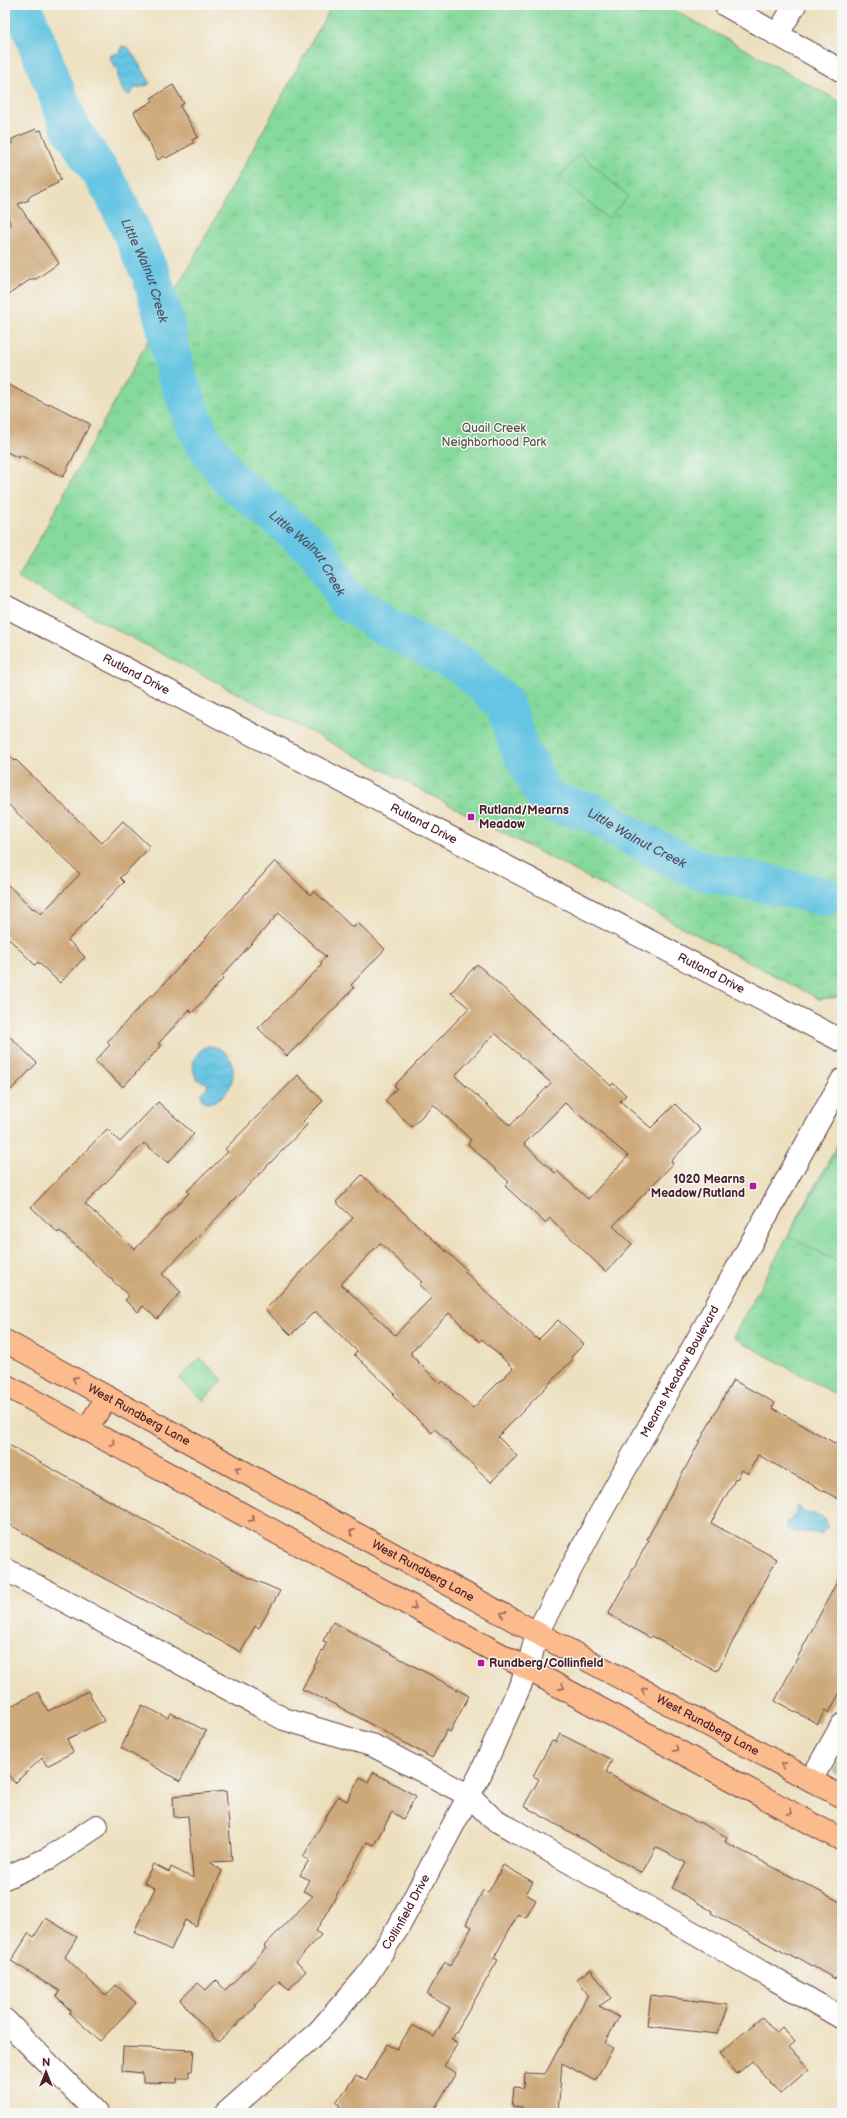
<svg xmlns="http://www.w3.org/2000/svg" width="847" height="2118" font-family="'Balsamiq Sans',sans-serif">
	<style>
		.grass { fill: url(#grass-tufts); stroke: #687c64 }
		.garden { fill: #85d99c; stroke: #687c64 }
		.water { fill: url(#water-waves); stroke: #587287 }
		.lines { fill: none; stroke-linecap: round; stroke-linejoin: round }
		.river { stroke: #65c5e3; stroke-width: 39 }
		.building { fill: #cda879; fill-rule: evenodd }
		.minor-casing { stroke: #623c41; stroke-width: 24 }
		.major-casing { stroke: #623c41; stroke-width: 24 }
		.minor { stroke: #fff; stroke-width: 22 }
		.major { stroke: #fbbb8d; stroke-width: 22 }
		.oneway { stroke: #9a6557 }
		.poi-dot { fill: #b5179e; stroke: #f6f6f2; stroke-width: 1.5 }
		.labels { text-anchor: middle; stroke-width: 3; stroke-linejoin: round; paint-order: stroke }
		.park-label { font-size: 12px; fill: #5c574d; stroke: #f6f6f2 }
		.street-label { font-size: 12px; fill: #4a1f2b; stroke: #f6f6f2 }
		.poi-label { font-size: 12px; font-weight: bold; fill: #4a1f2b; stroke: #f6f6f2; text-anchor: start }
		.water-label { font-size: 13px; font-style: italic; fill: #525162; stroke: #f6f6f2 }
	</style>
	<defs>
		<pattern id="grass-tufts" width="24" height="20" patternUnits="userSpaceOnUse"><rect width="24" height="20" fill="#85d99c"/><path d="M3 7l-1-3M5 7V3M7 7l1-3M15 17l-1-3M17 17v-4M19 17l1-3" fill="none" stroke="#74ba87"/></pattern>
		<pattern id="water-waves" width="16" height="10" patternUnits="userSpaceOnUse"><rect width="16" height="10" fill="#65c5e3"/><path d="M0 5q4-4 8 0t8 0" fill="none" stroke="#59a9c3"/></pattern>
	</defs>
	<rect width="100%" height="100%" fill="#f6f6f2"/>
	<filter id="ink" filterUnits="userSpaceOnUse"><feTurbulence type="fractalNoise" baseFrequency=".025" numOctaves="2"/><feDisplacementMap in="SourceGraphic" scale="8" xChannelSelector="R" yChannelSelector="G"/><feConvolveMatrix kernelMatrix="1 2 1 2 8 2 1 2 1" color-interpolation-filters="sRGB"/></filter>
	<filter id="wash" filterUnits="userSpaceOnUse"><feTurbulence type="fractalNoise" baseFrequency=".012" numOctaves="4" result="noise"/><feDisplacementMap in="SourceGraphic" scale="16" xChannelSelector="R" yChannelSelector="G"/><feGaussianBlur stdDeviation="0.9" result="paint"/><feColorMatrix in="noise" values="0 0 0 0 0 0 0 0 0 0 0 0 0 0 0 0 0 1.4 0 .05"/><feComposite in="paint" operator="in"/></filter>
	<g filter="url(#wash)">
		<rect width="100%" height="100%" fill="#ede0bf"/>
		<g class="grass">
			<path d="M332,5H665L842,103V997L819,999L18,578Z"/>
			<path d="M842,1136V1398L733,1337Z"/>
			<path d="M842,1757V1776L834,1772Z"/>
		</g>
		<g class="garden">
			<path d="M580,154L628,196L608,219L559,177Z"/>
			<path d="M842,1142V1264L788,1236Z"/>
			<path d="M200,1358L223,1380L203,1401L179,1379Z"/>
		</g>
		<g class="water">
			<path d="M122,46L129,48L150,82L148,85L133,89L130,95L124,93L117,77L118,72L110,59L111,55L120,53Z"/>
			<path d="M208,1046C244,1048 239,1099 207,1103L202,1100L201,1093L208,1087L207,1083L197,1079C189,1065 194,1052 208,1046Z"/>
			<path d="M798,1506L804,1513L815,1514L825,1518L828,1527L820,1535C809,1528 797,1536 787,1529L786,1523L795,1515Z"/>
		</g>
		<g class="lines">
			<path class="river" id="s1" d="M22,5L70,127L113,192L151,275L164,320L175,371L200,436L229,478L318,551L345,599L385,626L463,666L504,703L520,749L547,800L593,813L633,837L698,870L824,896"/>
		</g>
		<g id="blocks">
			<g class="building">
				<path d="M173,85L184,103L180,106L198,137L192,140L194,143L166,158L164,156L158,160L134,112L153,101L151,98Z"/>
				<path d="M36,129L37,131L41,130L61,180L57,181L58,183L32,195L28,198L29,200L18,204L59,263L36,279H31L5,297V229L11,225L5,210V147L12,144V139Z"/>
				<path d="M5,383L48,405L49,403L90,424L63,477L20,455L19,458L5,451Z"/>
				<path d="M5,751L15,761L16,760L102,843L123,821L150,847L120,878L124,882L68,940L85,957L60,983L38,962L35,965L5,935V882L33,909L34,908L41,914L80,874L5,801Z"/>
				<path d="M275,861L310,895L314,891L353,928L358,923L385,949L351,985L354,988L339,1004L287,1056L258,1028L322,965L320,963L326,957L279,913L222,976L224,978L192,1013L189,1010L158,1044L161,1046L123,1087L95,1061L110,1045L107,1042L151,995L153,996Z"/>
				<path d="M477,964L611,1086L613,1083L626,1095L620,1101L651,1128L675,1104L701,1130L671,1161L673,1164L613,1226L632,1244L606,1272L550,1218L545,1223L505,1186L509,1182L468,1144L471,1140L433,1104L412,1127L385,1101L397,1088L394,1086L469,1008L451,993ZM495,1033L551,1083L510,1126L455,1076ZM565,1103L628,1156L588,1199L557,1171L555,1173L524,1144Z"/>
				<path d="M5,1032L37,1063L5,1096Z"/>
				<path d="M298,1075L323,1101L303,1121L307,1125L162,1274L181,1292L157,1319L143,1306L138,1312L125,1300L129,1296L60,1231L58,1233L31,1207L107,1129L120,1142L158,1102L194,1134L168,1163L144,1143L85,1204L135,1249L189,1193L187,1191L228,1152L225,1149Z"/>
				<path d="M362,1175L467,1270L465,1272L538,1340L558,1320L584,1344L571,1357L573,1359L498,1437L517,1456L491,1482L435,1429L432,1433L392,1395L394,1393L354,1354L357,1351L315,1311L291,1335L265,1310L353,1218L336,1202ZM380,1243L422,1282L419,1285L432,1297L395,1335L341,1284ZM449,1313L480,1342L482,1339L513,1368L473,1408L443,1381L440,1384L411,1355V1352Z"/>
				<path d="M733,1380L775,1403L772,1408L842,1447V1501L758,1455L748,1474L742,1470L737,1479L736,1478L711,1523L777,1559L717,1671L651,1636L650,1638L608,1614L649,1540L647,1539Z"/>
				<path d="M5,1443L248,1577L280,1591L259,1628L255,1626L241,1652L44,1546L5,1521Z"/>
				<path d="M842,1572V1688L829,1713L825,1710L818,1724L775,1701Z"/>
				<path d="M333,1622L469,1696L450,1732L447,1730L432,1758L336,1705L302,1689L327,1642L323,1641Z"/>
				<path d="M88,1691L104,1721L67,1739L73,1752L47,1766L42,1758L15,1783L5,1771V1709L38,1692L48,1711Z"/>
				<path d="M142,1705L168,1718L171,1713L206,1731L180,1781L121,1748Z"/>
				<path d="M560,1734L612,1760L606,1772L634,1789L698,1823L699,1822L727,1837L725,1842L842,1903V1967L835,1979L797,1957L796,1959L711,1913L712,1911L672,1888L686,1863L656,1847L642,1873L524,1806L539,1779L533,1776L552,1741L556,1742Z"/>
				<path d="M373,1772L416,1796L403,1819L392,1812L374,1845L367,1842L316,1931L321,1935L296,1962L306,1971L289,1989L279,1981L255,2005L257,2006L218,2042L180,2000L198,1983L206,1990L216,1980L225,1990L248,1968L266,1948L264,1946L313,1896L303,1891L309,1880L300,1875L309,1860L303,1857L338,1796L347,1801L360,1777L368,1782Z"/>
				<path d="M226,1791L232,1861L210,1862L222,1871L196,1926L185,1920L171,1950L134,1932L155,1888L144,1883L153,1864L169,1872L171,1867L193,1878L188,1816L174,1817L173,1796Z"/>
				<path d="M503,1865L533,1882L526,1894L536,1900L526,1918L518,1914L494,1958L498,1960L452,2039L458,2043L444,2066L456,2073L432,2113H335L340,2105L336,2103L356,2075L366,2081L387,2044L397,2049L412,2025L434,2037L450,2008L427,1994L445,1962L450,1966L472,1927L466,1924L483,1890L488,1893Z"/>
				<path d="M46,1918L77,1937L65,1957L106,1996L116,1985L136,2003L100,2041L69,2013L71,2011L56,1996L60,1991L11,1961L29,1933L34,1937Z"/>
				<path d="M591,1969L611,1998L599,2006L619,2017L605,2043L613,2048L595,2081L562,2063L558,2113H522V2107L512,2106L514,2087L524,2088L525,2073L545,2074L588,1995L577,1979Z"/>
				<path d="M651,1995L728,2005L717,2034L647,2026Z"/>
				<path d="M762,2017L776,2033L782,2027L795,2042L789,2047L809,2069L780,2094L752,2061L737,2074L720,2053Z"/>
				<path d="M123,2047L194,2050L192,2071H189V2078H177V2083L143,2082V2073L122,2071Z"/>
			</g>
		</g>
	</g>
	<g filter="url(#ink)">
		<use href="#blocks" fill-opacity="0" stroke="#623c41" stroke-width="1"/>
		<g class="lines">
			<g class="minor-casing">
				<g id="minor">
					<path d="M725,5L842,71"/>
					<path d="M777,35L795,5"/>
					<path id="s2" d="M5,606L842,1041"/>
					<path d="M5,1569L284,1719L374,1746L470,1796L492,1818L842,2018"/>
					<path d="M811,1780L842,1725"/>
					<path d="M5,1878L49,1858L97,1826"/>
					<path d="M5,2020L97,2113"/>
					<path id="s3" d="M226,2113L319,2031L366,1977L398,1928L481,1773L528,1668L537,1633L599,1516L842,1080"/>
				</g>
			</g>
			<g class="major-casing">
				<g id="major">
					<path id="s4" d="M5,1341L537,1633L842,1797"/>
					<path d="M5,1385L842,1840"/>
					<path d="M87,1429L107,1397"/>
				</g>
			</g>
			<use href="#minor" class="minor"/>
			<use href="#major" class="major"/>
		</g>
		<defs><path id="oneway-chevron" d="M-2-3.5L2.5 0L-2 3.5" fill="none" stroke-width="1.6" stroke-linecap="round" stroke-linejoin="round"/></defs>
		<g class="oneway">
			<use href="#oneway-chevron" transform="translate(75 1379) rotate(-151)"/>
			<use href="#oneway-chevron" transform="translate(113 1443) rotate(29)"/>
			<use href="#oneway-chevron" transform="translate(238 1469) rotate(-151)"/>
			<use href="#oneway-chevron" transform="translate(252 1519) rotate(29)"/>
			<use href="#oneway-chevron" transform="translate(352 1532) rotate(-151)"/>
			<use href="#oneway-chevron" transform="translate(414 1607) rotate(29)"/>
			<use href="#oneway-chevron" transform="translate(503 1614) rotate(-151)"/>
			<use href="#oneway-chevron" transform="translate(562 1687) rotate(29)"/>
			<use href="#oneway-chevron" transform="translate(644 1690) rotate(-152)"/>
			<use href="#oneway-chevron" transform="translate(676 1749) rotate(29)"/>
			<use href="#oneway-chevron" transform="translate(783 1765) rotate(-152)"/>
			<use href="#oneway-chevron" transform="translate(790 1812) rotate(29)"/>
		</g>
	</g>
	<g class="poi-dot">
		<rect x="467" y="813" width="8" height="8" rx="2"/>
		<rect x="749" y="1182" width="8" height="8" rx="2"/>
		<rect x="477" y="1659" width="8" height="8" rx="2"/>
	</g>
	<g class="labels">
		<g class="park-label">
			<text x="494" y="432">Quail Creek<tspan x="494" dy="14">Neighborhood Park</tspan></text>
		</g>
		<g class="street-label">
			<text dy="4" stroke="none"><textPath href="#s2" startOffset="148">Rutland Drive</textPath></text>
			<text dy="4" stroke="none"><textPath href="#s2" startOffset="472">Rutland Drive</textPath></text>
			<text dy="4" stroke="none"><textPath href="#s2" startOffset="796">Rutland Drive</textPath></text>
			<text dy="4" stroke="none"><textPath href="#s3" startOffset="879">Mearns Meadow Boulevard</textPath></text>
			<text dy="4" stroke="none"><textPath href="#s4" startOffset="153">West Rundberg Lane</textPath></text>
			<text dy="4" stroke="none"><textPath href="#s4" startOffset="477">West Rundberg Lane</textPath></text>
			<text dy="4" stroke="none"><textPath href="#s4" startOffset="801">West Rundberg Lane</textPath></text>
			<text dy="4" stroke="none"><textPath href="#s3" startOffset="272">Collinfield Drive</textPath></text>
		</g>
		<g class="poi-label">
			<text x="479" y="814">Rutland/Mearns<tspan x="479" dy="14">Meadow</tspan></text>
			<text x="745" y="1183" text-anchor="end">1020 Mearns<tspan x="745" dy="14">Meadow/Rutland</tspan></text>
			<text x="489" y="1667">Rundberg/Collinfield</text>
		</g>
		<g class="water-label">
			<text dy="5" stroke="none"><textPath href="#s1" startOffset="294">Little Walnut Creek</textPath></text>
			<text dy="5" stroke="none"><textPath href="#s1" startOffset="630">Little Walnut Creek</textPath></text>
			<text dy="5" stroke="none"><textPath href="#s1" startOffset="1086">Little Walnut Creek</textPath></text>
		</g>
	</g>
	<rect width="847" height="2118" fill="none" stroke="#f6f6f2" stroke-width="20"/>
	<g transform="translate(46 2072)" stroke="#f6f6f2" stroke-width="3" paint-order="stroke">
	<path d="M0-3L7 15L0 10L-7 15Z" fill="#4a1f2b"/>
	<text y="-6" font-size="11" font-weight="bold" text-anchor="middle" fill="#4a1f2b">N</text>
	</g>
</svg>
